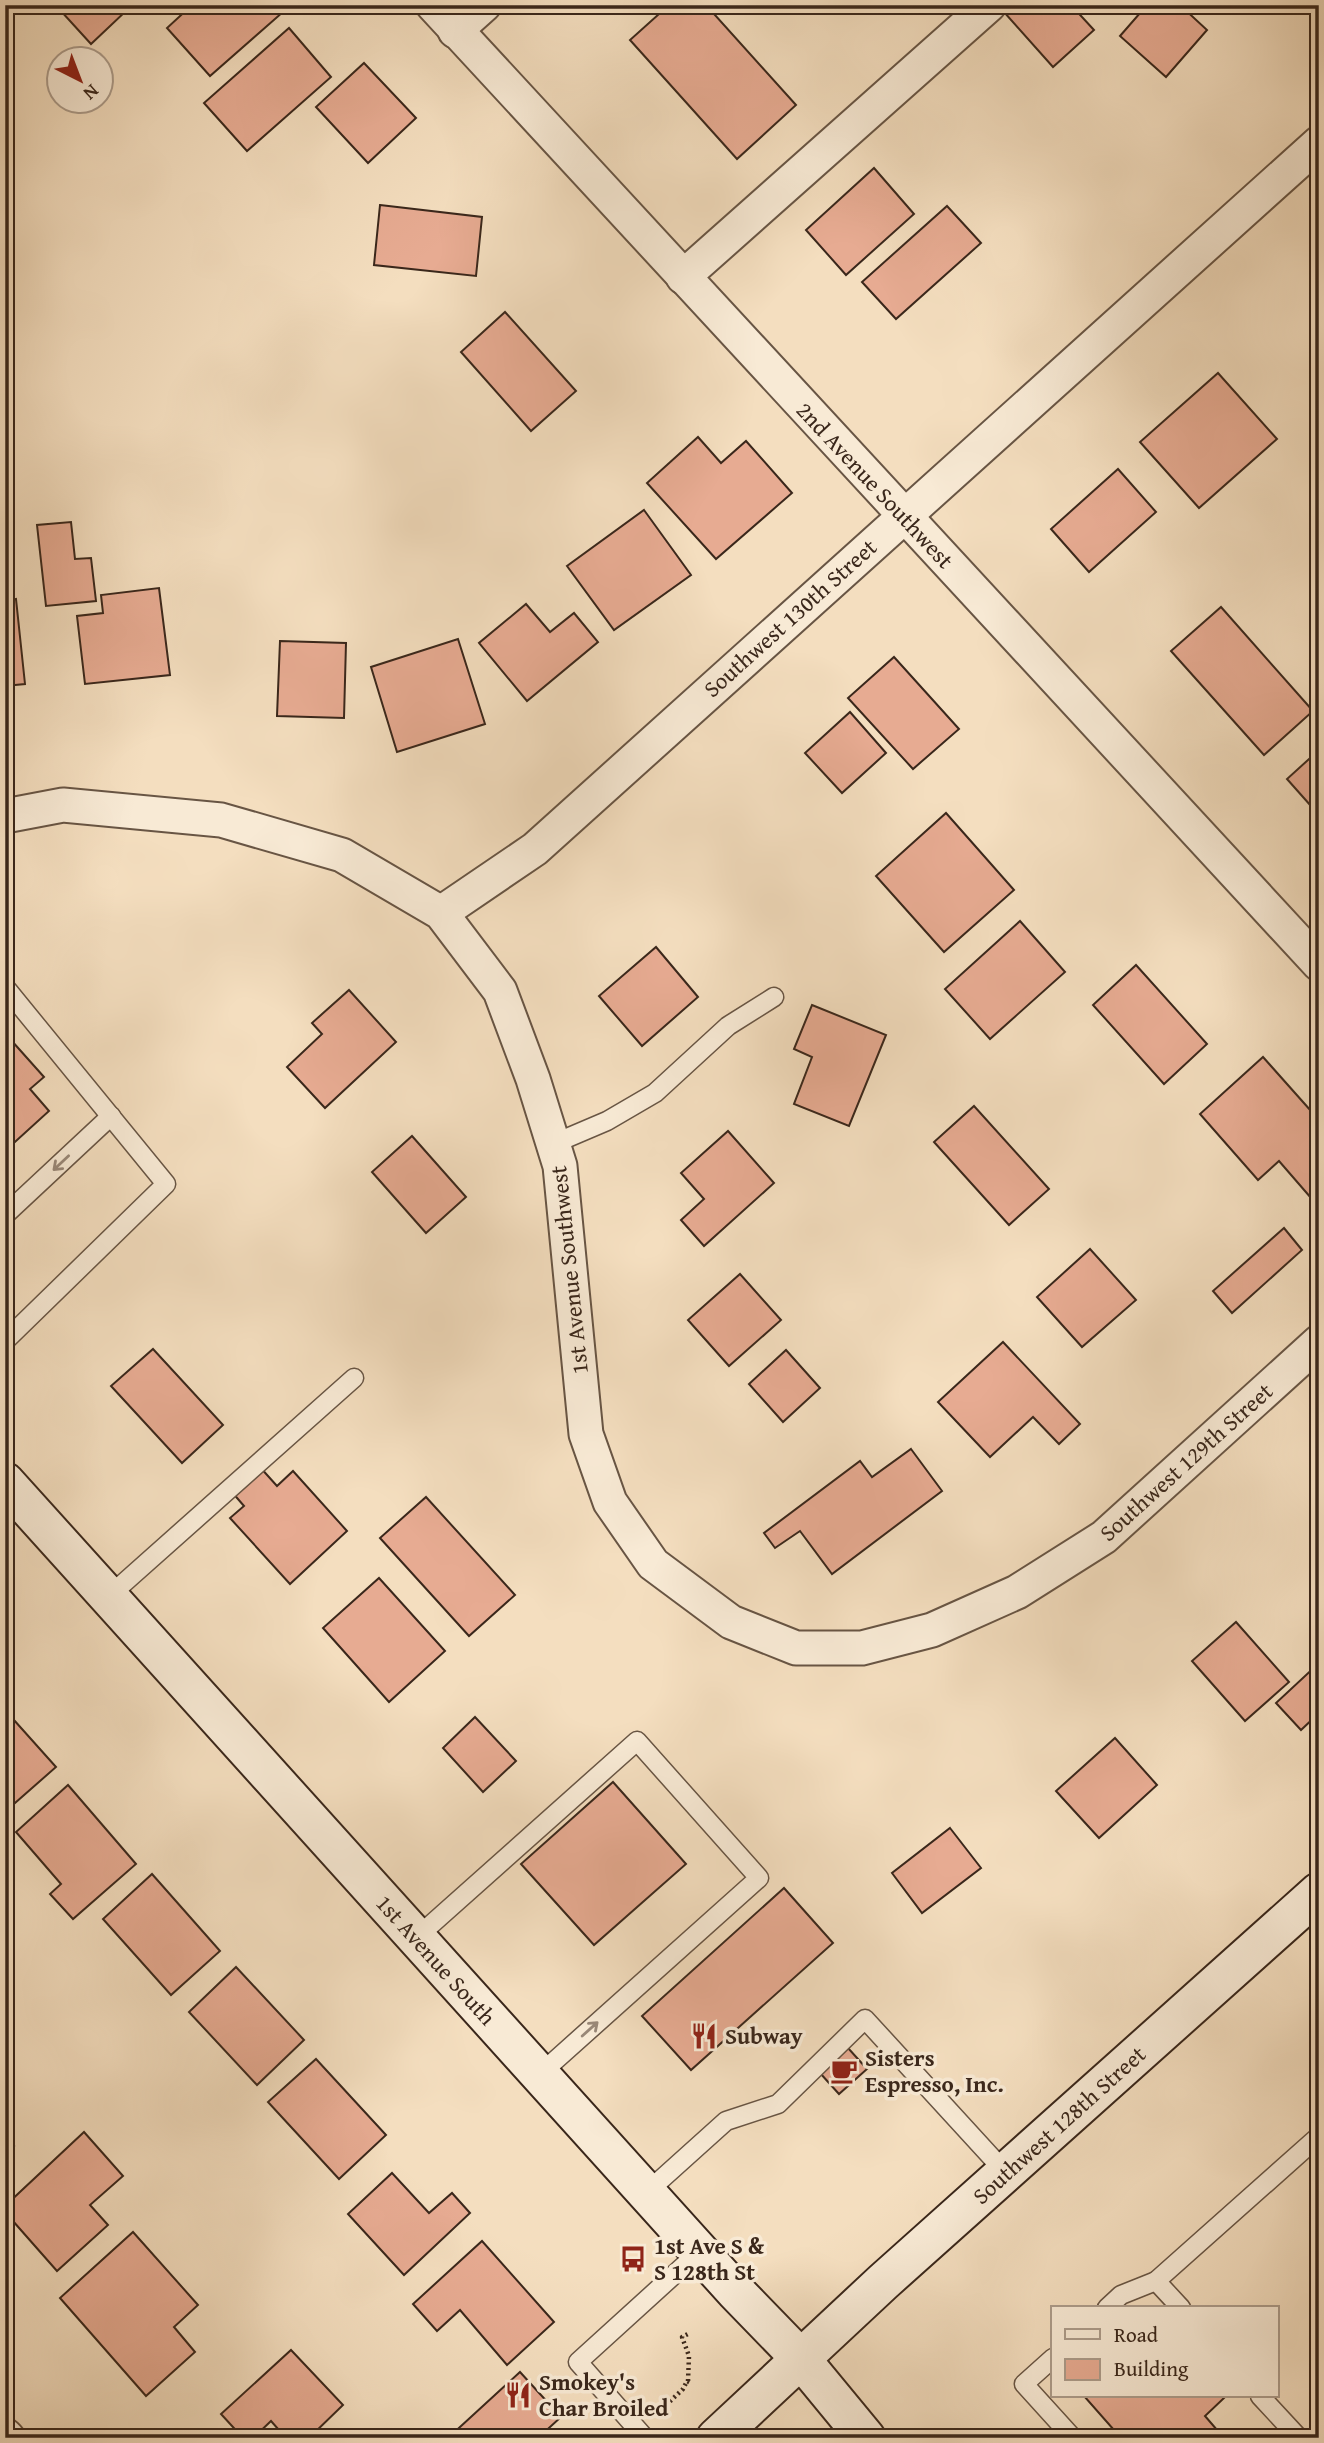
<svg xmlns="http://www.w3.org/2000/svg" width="1324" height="2443" font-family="'Gentium Book Plus',serif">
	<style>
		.building { fill: #e7ab92; stroke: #3a271b; stroke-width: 2 }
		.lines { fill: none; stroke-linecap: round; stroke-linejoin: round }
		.lane-casing { stroke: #685544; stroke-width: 21 }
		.street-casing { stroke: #685544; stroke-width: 37 }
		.secondary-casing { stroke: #3a271b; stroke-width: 42 }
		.path { stroke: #3a271b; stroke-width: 4.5; stroke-dasharray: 2 3.5; stroke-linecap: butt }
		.lane { stroke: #f8ead5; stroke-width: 18 }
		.street { stroke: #f8ead5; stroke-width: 33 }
		.secondary { stroke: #f8ead5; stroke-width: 38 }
		.oneway { stroke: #998878 }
		.labels { text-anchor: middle; stroke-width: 7; stroke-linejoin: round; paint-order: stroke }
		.street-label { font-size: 23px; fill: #3a271b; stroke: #f8ead5 }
		.poi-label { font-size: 23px; font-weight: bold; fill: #3a271b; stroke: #f8ead5; text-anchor: start }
	</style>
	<rect width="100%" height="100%" fill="#f4debf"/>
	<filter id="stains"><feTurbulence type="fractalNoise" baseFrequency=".00286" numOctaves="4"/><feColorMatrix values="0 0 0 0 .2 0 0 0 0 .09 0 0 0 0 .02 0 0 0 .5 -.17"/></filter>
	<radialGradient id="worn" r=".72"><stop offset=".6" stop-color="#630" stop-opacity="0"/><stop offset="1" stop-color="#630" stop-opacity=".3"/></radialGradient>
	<g class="building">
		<path d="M65,5H121L126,11L91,44L60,10Z"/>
		<path d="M192,5H277L283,12L210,76L167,28Z"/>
		<path d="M669,5H706L796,105L737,159L630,40Z"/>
		<path d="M1012,5H1071L1094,30L1053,67L1004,12Z"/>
		<path d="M1147,5H1180L1207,30L1166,77L1120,36Z"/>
		<path d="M289,28L331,77L247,151L204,103Z"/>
		<path d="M364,63L416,118L368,163L316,107Z"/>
		<path d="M874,168L914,214L846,275L806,230Z"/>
		<path d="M380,205L482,217L476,276L374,265Z"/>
		<path d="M947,206L981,243L896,319L862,282Z"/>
		<path d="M505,312L576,391L531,431L461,352Z"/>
		<path d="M1218,373L1277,439L1199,508L1140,442Z"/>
		<path d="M698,437L721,463L746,441L792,493L716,559L647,483Z"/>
		<path d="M1118,469L1156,512L1089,572L1051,529Z"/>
		<path d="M644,510L691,575L614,630L567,566Z"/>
		<path d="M71,522L75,559L91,558L96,601L46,606L37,525Z"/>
		<path d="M159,588L170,675L85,684L77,616L103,613L101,595Z"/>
		<path d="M16,599L25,684L5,686V601Z"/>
		<path d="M526,604L550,632L574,613L598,642L527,701L479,643Z"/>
		<path d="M1221,607L1313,711L1264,755L1171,651Z"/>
		<path d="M458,639L485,724L397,752L371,667Z"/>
		<path d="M280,641L346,643L344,718L277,716Z"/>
		<path d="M894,657L959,729L913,769L848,698Z"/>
		<path d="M850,712L886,753L842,793L805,753Z"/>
		<path d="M1319,750V815L1287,779Z"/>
		<path d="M946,813L1014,890L944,952L876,876Z"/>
		<path d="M1020,921L1065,972L990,1039L945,989Z"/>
		<path d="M656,947L698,997L642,1046L599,996Z"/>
		<path d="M1136,965L1207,1044L1164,1084L1093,1005Z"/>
		<path d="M349,990L396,1042L325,1108L287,1067L322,1034L312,1023Z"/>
		<path d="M812,1005L886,1035L849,1126L794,1104L812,1057L794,1049Z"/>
		<path d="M11,1040L44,1077L30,1089L49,1111L5,1151V1045Z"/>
		<path d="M1263,1057L1319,1120L1318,1206L1279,1161L1258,1180L1200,1114Z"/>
		<path d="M974,1106L1049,1189L1009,1225L934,1142Z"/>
		<path d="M728,1131L774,1183L704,1246L681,1220L704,1199L681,1173Z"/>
		<path d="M412,1136L466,1197L426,1233L372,1172Z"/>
		<path d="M1284,1228L1302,1250L1232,1313L1213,1291Z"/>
		<path d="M1090,1249L1136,1300L1082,1347L1037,1297Z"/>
		<path d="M740,1274L781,1320L729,1366L688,1320Z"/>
		<path d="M1003,1342L1080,1424L1059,1444L1033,1417L990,1457L938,1402Z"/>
		<path d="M153,1349L223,1425L182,1463L111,1386Z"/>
		<path d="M786,1350L820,1388L783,1422L749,1384Z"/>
		<path d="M911,1449L942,1491L832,1574L800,1531L775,1548L764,1533L860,1461L872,1477Z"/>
		<path d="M259,1466L277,1486L293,1471L347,1531L290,1584L230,1518L244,1506L231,1491Z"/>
		<path d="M426,1497L515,1595L469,1636L380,1538Z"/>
		<path d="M379,1578L445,1651L389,1702L323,1628Z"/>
		<path d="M1236,1622L1289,1682L1245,1721L1192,1661Z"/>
		<path d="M1319,1663V1713L1301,1730L1276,1703Z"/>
		<path d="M5,1710L56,1767L7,1810L5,1809Z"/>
		<path d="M475,1717L516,1761L483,1792L443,1748Z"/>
		<path d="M1115,1738L1157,1785L1099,1838L1056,1791Z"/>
		<path d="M613,1782L686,1864L594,1945L521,1864Z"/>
		<path d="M68,1785L136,1864L73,1919L50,1894L61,1884L16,1832Z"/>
		<path d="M950,1828L981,1868L922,1913L892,1873Z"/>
		<path d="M152,1874L220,1951L171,1995L103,1919Z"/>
		<path d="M784,1888L833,1943L691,2070L642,2016Z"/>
		<path d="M236,1967L304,2040L257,2085L189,2012Z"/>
		<path d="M848,2048L867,2069L839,2094L820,2073Z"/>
		<path d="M316,2059L386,2135L339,2179L268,2102Z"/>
		<path d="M84,2132L123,2176L90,2205L108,2225L57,2271L5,2212V2206Z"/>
		<path d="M5,2136L14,2146L5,2154Z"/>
		<path d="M392,2173L429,2213L452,2193L470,2213L404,2275L348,2214Z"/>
		<path d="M133,2232L198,2305L174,2327L195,2352L146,2396L60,2298Z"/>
		<path d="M482,2241L554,2322L507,2365L460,2310L437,2331L413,2304Z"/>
		<path d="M291,2350L343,2405L309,2438H286L271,2421L253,2438H243L221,2414Z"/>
		<path d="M520,2372L561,2417L538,2438H448Z"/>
		<path d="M1084,2396H1222L1224,2398L1205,2416L1224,2438H1121Z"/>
	</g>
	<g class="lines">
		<g class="lane-casing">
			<g id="lane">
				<path d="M5,987L166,1184L5,1341"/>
				<path d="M553,1144L607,1121L655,1093L728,1026L774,997"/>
				<path d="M5,1215L111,1116"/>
				<path d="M108,1597L354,1378"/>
				<path d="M416,1938L637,1741L759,1878L540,2074"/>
				<path d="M646,2193L726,2121L778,2104L865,2019L1006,2173"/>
				<path d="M1107,2308L1121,2295L1156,2281"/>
				<path d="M1181,2308L1156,2281L1319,2136"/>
				<path d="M1053,2358L1024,2384L1073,2438"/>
				<path d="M1260,2396L1299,2438"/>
				<path d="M645,2438L578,2362L699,2252"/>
			</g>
		</g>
		<g class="street-casing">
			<g id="street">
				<path d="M433,5L1319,964"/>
				<path d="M455,31L484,5"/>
				<path d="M683,277L989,5"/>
				<path d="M5,816L63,805L221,820L342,855L441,913L500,991L533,1079L560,1166L586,1434L610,1502L653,1564L731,1622L796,1648H862L932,1630L1017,1592L1104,1537L1319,1342"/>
				<path d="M441,913L535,849L1319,143"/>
				<path d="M5,2435L8,2438"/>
			</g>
		</g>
		<g class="secondary-casing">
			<g id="secondary">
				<path d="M5,1482L736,2292L800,2358L866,2438"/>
				<path d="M716,2438L883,2282L1319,1892"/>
			</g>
		</g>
		<g class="path">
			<path d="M688,2381L689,2356L682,2337L688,2334"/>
			<path d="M662,2409L683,2389L687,2381L691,2383"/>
		</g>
		<use href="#lane" class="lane"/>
		<use href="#street" class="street"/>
		<use href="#secondary" class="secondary"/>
	</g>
	<defs><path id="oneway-shaft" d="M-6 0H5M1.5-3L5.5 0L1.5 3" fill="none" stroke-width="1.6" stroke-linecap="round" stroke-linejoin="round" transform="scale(1.75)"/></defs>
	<g class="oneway">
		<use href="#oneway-shaft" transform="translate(61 1163) rotate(137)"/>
		<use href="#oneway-shaft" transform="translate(590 2029) rotate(-42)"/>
	</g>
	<defs>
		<g id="restaurant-bare" transform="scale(2.1)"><path d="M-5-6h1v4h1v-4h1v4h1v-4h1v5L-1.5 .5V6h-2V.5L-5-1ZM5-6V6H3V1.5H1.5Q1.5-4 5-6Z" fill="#8f2418" stroke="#f8ead5" stroke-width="2.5" paint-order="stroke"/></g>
		<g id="cafe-bare" transform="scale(2.1)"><path d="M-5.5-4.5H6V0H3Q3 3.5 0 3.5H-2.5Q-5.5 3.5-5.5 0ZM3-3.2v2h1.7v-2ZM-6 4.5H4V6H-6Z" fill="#8f2418" stroke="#f8ead5" stroke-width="2.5" paint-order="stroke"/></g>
		<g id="bus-bare" transform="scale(2.1)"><path d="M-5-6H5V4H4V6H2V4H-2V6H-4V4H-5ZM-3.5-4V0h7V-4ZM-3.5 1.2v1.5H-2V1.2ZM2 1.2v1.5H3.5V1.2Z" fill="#8f2418" stroke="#f8ead5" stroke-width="2.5" paint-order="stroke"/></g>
	</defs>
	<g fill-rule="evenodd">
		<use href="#restaurant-bare" x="704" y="2036"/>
		<use href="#cafe-bare" x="844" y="2071"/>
		<use href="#bus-bare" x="633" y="2259"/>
		<use href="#restaurant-bare" x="518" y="2395"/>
	</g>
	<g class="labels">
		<g class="street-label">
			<text transform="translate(875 485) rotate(47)" y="8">2nd Avenue Southwest</text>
			<text transform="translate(790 618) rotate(-42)" y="8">Southwest 130th Street</text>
			<text transform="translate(569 1270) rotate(-96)" y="8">1st Avenue Southwest</text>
			<text transform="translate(1186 1462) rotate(-42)" y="8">Southwest 129th Street</text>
			<text transform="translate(436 1960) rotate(48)" y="8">1st Avenue South</text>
			<text transform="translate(1059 2125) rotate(-42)" y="8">Southwest 128th Street</text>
		</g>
		<g class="poi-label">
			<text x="725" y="2044">Subway</text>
			<text x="865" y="2066">Sisters<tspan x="865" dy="26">Espresso, Inc.</tspan></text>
			<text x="654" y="2254">1st Ave S &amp;<tspan x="654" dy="26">S 128th St</tspan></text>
			<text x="539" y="2390">Smokey's<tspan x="539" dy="26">Char Broiled</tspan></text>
		</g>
	</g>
	<rect width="1324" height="2443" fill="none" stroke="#f4debf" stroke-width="28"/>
	<rect x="7" y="7" width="1310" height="2429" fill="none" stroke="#3a271b" stroke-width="3.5"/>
	<rect x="14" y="14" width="1296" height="2415" fill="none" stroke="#3a271b" stroke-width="2"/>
	<rect x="1051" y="2306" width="228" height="91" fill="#f8ead5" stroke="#ac9c8b" stroke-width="2"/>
	<rect x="1065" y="2329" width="35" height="10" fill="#f8ead5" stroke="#ac9c8b" stroke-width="2"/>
	<text x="1114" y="2342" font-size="21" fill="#3a271b">Road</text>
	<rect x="1065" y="2359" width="35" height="21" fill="#e7ab92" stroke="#ac9c8b" stroke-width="2"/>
	<text x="1114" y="2376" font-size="21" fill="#3a271b">Building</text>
	<g transform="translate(80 80) rotate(138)"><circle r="33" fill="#f8ead5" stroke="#ac9c8b" stroke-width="2"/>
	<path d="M0-5L12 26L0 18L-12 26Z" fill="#8f2418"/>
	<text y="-10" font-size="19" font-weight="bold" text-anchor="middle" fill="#3a271b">N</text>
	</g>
	<rect width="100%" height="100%" filter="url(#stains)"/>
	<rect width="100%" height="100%" fill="url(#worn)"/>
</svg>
